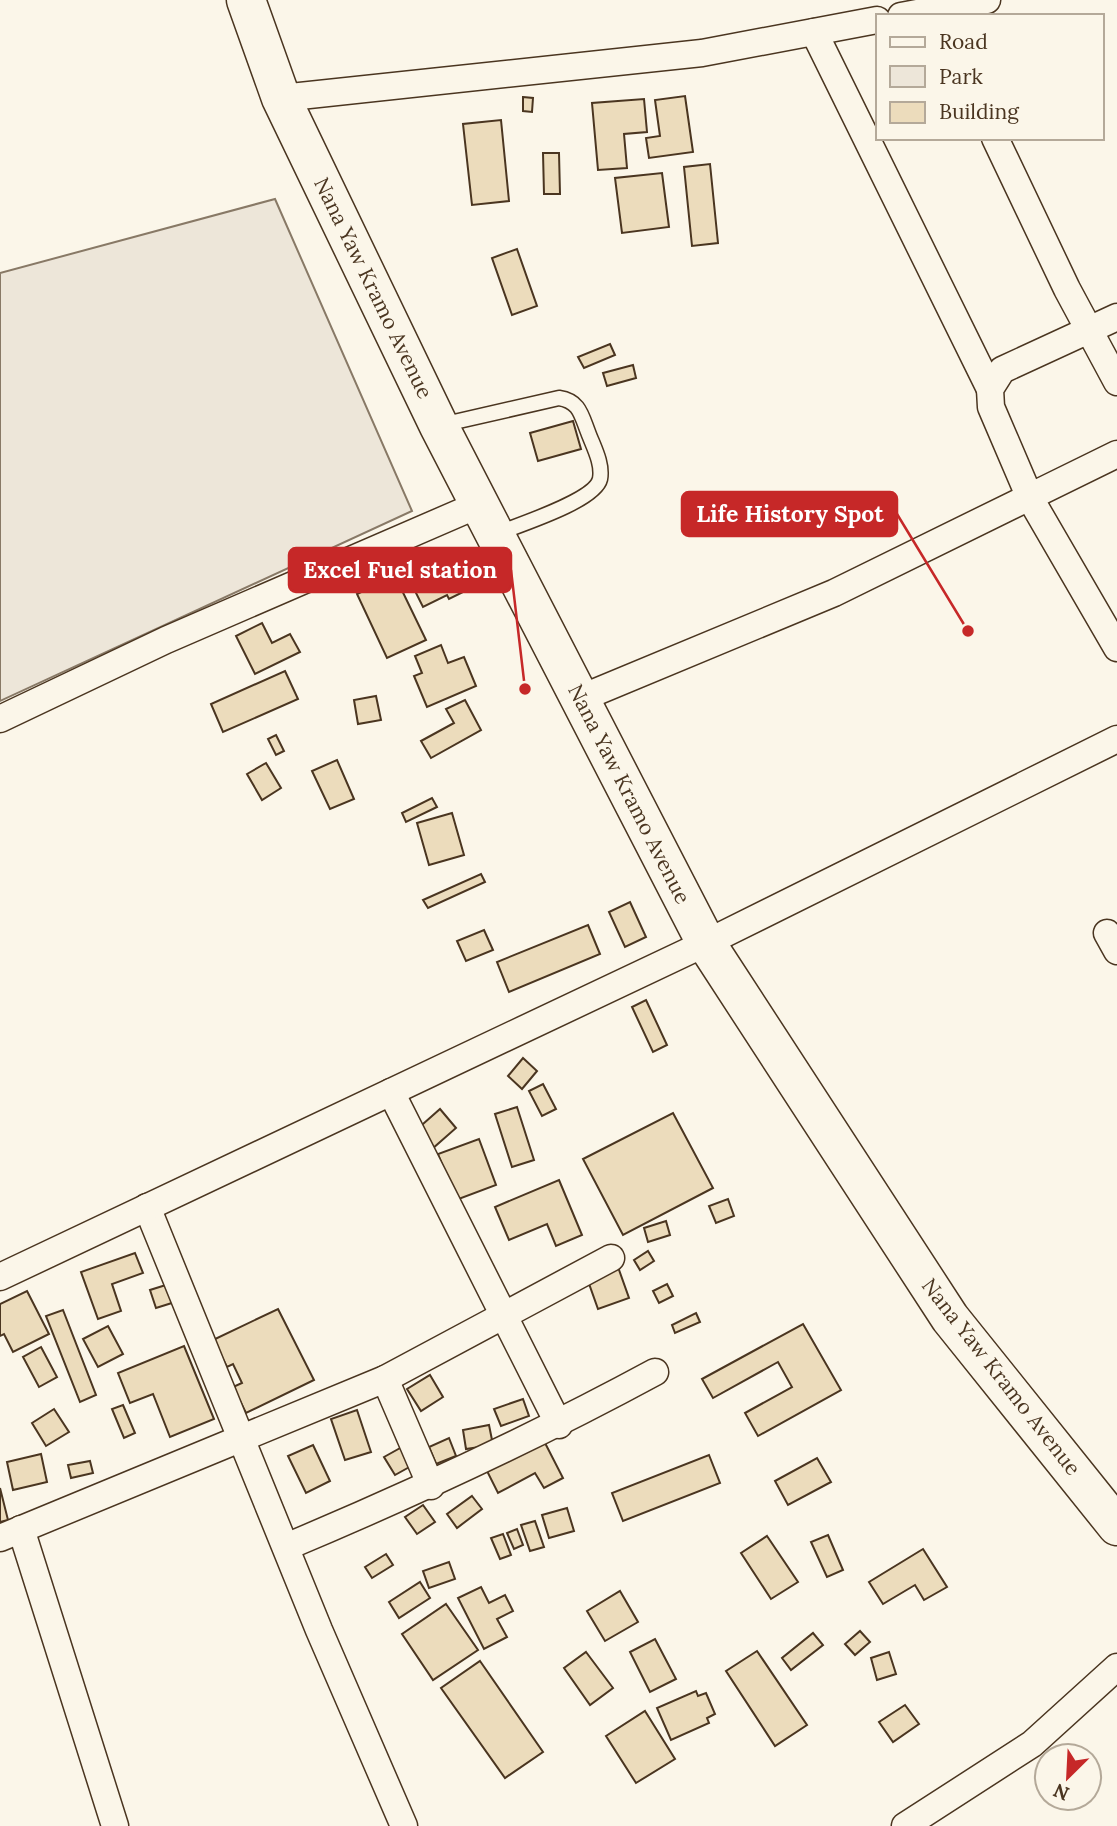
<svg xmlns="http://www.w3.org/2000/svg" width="1117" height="1826" font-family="Lora,serif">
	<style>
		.green { fill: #ede6d9; stroke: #887966; stroke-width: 2 }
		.building { fill: #ecdcbc; stroke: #4a3520; stroke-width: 2 }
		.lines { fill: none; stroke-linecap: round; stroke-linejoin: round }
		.lane-casing { stroke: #4a3520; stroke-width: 17 }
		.street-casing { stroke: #4a3520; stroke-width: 29 }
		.primary-casing { stroke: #4a3520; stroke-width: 41 }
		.lane { stroke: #fbf6e9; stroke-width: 14 }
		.street { stroke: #fbf6e9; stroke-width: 26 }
		.primary { stroke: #fbf6e9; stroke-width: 38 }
		.labels { text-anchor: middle; stroke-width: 5; stroke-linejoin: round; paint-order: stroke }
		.street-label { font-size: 21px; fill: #4a3520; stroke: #fbf6e9 }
		.leader { fill: none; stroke: #c62828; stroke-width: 2.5 }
		.callout-dot { fill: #c62828; stroke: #fbf6e9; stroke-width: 2.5 }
		.callout { fill: #c62828; stroke: #c62828; stroke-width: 2.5 }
		.callout-label { font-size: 23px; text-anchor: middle; font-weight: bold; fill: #fff }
	</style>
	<rect width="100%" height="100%" fill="#fbf6e9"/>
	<path class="green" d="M275,199L412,511L0,701V273Z"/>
	<g class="building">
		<path d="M685,96L693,152L649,158L646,138L660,136L655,100Z"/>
		<path d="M523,97L533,98L532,112L523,111Z"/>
		<path d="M644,99L647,132L624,134L627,168L598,170L592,103Z"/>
		<path d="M501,120L509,201L472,205L463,124Z"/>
		<path d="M543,153H559L560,194H544Z"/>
		<path d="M710,164L718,243L692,246L684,167Z"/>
		<path d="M662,173L669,227L622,233L615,178Z"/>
		<path d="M517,249L537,306L512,315L492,258Z"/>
		<path d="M610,344L615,355L584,368L578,357Z"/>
		<path d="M633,365L636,378L607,386L603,373Z"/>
		<path d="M573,421L581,449L538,461L530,433Z"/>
		<path d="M409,546L415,559L355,583L350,570Z"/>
		<path d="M453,569L465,591L449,599L447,595L423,607L414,589Z"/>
		<path d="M395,576L426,640L387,658L357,594Z"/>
		<path d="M262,623L272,643L290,634L300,652L255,674L236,636Z"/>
		<path d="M441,645L448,663L464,657L476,686L427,707L414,676L422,673L415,656Z"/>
		<path d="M285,671L298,699L223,732L211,704Z"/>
		<path d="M376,696L381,720L358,724L354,700Z"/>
		<path d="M465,700L481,730L431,758L421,741L454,723L446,709Z"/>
		<path d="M276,735L284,751L276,755L268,739Z"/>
		<path d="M337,760L354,799L330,809L312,771Z"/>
		<path d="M266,763L281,788L262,800L247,774Z"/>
		<path d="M432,798L437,807L406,822L402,813Z"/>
		<path d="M452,813L464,855L429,865L417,823Z"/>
		<path d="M481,874L485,882L428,908L423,900Z"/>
		<path d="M630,902L646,937L625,947L609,912Z"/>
		<path d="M588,925L600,954L509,992L497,962Z"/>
		<path d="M484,930L493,950L466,961L457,941Z"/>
		<path d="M646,1000L667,1045L653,1052L632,1007Z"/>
		<path d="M523,1058L537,1071L522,1089L508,1076Z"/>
		<path d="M543,1084L556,1109L542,1116L529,1091Z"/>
		<path d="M517,1107L534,1160L512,1167L495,1114Z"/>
		<path d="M440,1109L456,1128L432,1149L415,1131Z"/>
		<path d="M673,1113L713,1188L623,1235L583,1159Z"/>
		<path d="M479,1139L496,1185L456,1200L438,1154Z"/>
		<path d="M559,1180L582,1235L556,1246L547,1224L509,1240L495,1207Z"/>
		<path d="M728,1199L734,1216L716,1223L709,1206Z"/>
		<path d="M666,1221L670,1235L648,1242L644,1228Z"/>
		<path d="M648,1251L654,1261L640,1270L634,1260Z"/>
		<path d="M135,1253L143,1273L112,1284L121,1311L98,1319L81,1272Z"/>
		<path d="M618,1267L629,1298L598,1309L587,1278Z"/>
		<path d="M169,1284L175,1302L156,1308L150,1290Z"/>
		<path d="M667,1284L673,1296L659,1303L653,1291Z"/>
		<path d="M27,1291L49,1334L13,1352L4,1334L0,1336V1304Z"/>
		<path d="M278,1309L314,1380L246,1413L233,1387L242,1383L233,1364L227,1367L213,1340Z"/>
		<path d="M63,1310L96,1395L80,1402L46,1316Z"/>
		<path d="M696,1313L700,1322L675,1333L672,1325Z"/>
		<path d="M803,1324L841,1390L758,1436L745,1413L792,1387L778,1362L713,1398L702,1379Z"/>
		<path d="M108,1326L123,1354L98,1367L83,1339Z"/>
		<path d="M184,1346L214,1419L170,1437L153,1394L130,1403L118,1373Z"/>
		<path d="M41,1347L57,1377L39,1387L23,1357Z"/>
		<path d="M430,1375L443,1397L421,1411L407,1389Z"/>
		<path d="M523,1399L529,1416L501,1426L494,1409Z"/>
		<path d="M123,1405L135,1433L124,1438L112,1409Z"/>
		<path d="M54,1409L69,1432L46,1446L32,1423Z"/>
		<path d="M357,1410L371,1452L345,1460L331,1419Z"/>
		<path d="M489,1425L493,1445L466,1449L463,1430Z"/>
		<path d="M449,1438L456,1456L436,1464L429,1447Z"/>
		<path d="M544,1441L563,1478L544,1488L535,1473L498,1493L487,1471Z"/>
		<path d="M313,1445L330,1481L306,1493L288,1456Z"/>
		<path d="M402,1447L413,1465L395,1475L384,1457Z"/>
		<path d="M41,1454L47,1482L13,1490L7,1462Z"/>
		<path d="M709,1455L720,1483L623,1521L612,1493Z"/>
		<path d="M817,1458L831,1482L788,1505L775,1481Z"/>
		<path d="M90,1461L93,1473L71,1478L68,1465Z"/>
		<path d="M0,1488L8,1520L0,1522Z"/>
		<path d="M472,1496L482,1509L457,1528L447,1514Z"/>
		<path d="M423,1505L435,1522L417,1534L405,1517Z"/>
		<path d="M567,1508L574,1531L549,1538L542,1515Z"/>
		<path d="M535,1521L544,1547L530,1551L521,1525Z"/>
		<path d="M517,1529L523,1545L514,1549L507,1533Z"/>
		<path d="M503,1534L511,1555L500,1559L491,1538Z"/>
		<path d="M828,1535L843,1570L827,1577L811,1542Z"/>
		<path d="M767,1536L798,1582L771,1599L741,1553Z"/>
		<path d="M923,1549L947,1587L924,1600L915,1585L883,1604L869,1582Z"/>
		<path d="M386,1554L393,1565L372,1578L365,1567Z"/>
		<path d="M449,1562L455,1579L429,1588L423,1571Z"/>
		<path d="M420,1582L430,1598L399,1618L389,1602Z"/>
		<path d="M481,1587L489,1603L505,1595L513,1611L497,1619L507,1637L484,1649L458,1598Z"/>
		<path d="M620,1591L638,1622L605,1641L587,1611Z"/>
		<path d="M446,1604L478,1650L433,1680L402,1634Z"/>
		<path d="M860,1631L870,1642L855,1655L845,1644Z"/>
		<path d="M813,1633L823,1645L791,1670L782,1658Z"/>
		<path d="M655,1639L676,1679L650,1692L630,1652Z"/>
		<path d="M757,1651L807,1725L775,1746L726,1671Z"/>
		<path d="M586,1652L613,1688L590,1705L564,1668Z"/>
		<path d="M889,1652L896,1674L877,1680L871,1658Z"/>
		<path d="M480,1661L543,1752L505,1778L441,1688Z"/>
		<path d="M696,1691L698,1696L706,1693L715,1714L707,1718L709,1723L671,1740L657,1708Z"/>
		<path d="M905,1705L919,1724L893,1742L879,1722Z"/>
		<path d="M645,1711L675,1759L636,1783L606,1736Z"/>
	</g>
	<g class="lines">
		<g class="lane-casing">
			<path id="lane" d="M441,425L559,398C579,401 581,414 588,432C593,446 603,463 600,479C595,501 518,525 496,534"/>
		</g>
		<g class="street-casing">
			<g id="street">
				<path d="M901,16L987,0"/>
				<path d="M814,32L990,389"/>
				<path d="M281,98L702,53L877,20"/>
				<path d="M995,138L1067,289L1117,382"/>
				<path d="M1117,317L1002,370L990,389L991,407L1030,498L1117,648"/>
				<path d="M579,699L834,593L1117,454"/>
				<path d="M0,719L166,640L480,504"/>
				<path d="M1107,933L1117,951"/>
				<path d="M391,1092L559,1425"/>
				<path d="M147,1207L319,1630L404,1826"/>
				<path d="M0,1277L706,943L1117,739"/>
				<path d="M385,1379L431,1486"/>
				<path d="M21,1529L115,1826"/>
				<path d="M0,1538L385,1379L611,1258"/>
				<path d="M286,1547C412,1494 535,1437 655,1372"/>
				<path d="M905,1826L1032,1744L1117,1667"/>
			</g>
		</g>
		<g class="primary-casing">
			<path id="primary" d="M246,0L281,98L439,426L706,943L950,1318L1117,1526"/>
		</g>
		<use href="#lane" class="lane"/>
		<use href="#street" class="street"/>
		<use href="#primary" class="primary"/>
	</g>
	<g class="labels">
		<g class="street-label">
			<text transform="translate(373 288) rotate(64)" y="7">Nana Yaw Kramo Avenue</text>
			<text transform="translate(629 794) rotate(63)" y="7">Nana Yaw Kramo Avenue</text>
			<text transform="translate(1001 1377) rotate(52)" y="7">Nana Yaw Kramo Avenue</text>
		</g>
	</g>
	<path class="leader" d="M968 631L897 514M525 689L511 570"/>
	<g class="callout-dot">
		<circle cx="968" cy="631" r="7"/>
		<circle cx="525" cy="689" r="7"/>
	</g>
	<g class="callout">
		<rect x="682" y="492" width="215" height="44" rx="7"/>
		<rect x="289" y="548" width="222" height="44" rx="7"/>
	</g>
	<g class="callout-label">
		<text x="790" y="522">Life History Spot</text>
		<text x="400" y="578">Excel Fuel station</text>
	</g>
	<rect x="876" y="14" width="228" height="126" fill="#fbf6e9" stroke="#b4a999" stroke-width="2"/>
	<rect x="890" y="37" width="35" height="10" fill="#fbf6e9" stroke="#b4a999" stroke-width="2"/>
	<text x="939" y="49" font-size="21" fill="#4a3520">Road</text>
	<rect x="890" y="66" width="35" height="21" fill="#ede6d9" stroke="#b4a999" stroke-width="2"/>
	<text x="939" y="84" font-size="21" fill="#4a3520">Park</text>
	<rect x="890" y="102" width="35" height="21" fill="#ecdcbc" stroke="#b4a999" stroke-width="2"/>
	<text x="939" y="119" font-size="21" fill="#4a3520">Building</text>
	<g transform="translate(1068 1777) rotate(204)"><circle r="33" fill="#fbf6e9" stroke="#b4a999" stroke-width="2"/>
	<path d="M0-5L12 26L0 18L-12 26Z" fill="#c62828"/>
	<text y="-10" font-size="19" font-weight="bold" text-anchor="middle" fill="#4a3520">N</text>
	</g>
</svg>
